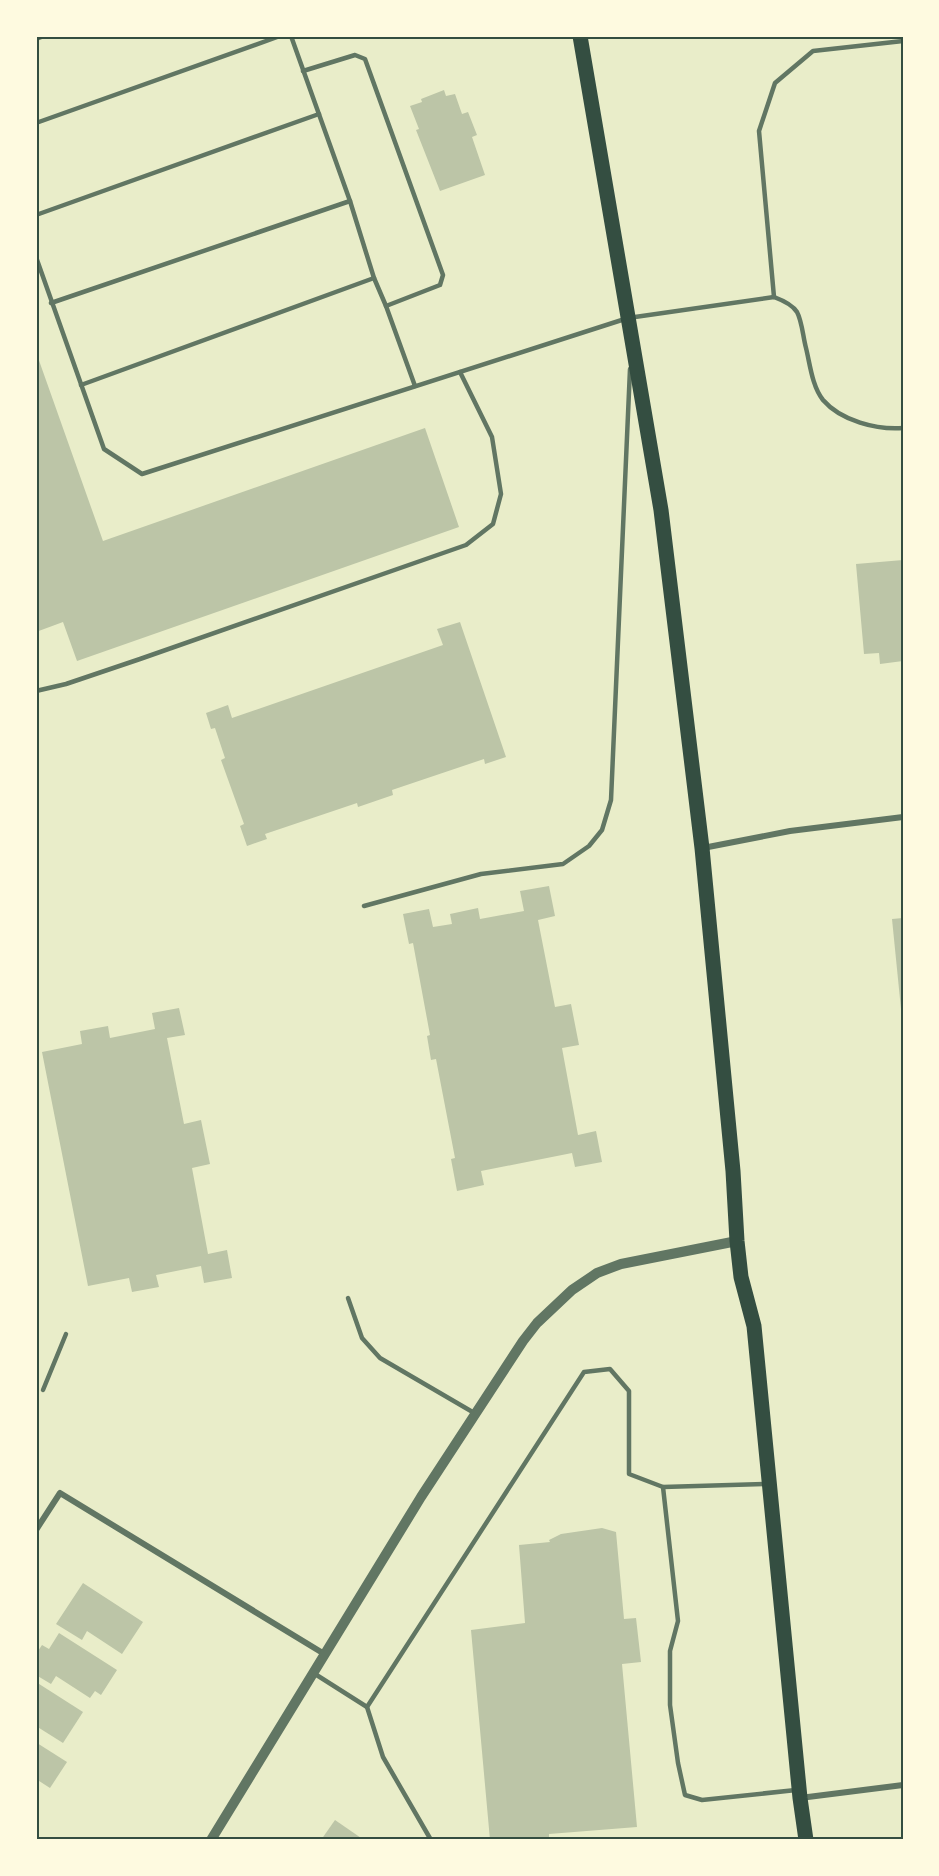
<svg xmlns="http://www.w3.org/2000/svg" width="939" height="1876" font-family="Commissioner,sans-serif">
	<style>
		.building { fill: #bcc5a7 }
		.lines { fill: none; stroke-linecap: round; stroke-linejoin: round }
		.service { stroke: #617663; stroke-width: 4.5 }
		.minor { stroke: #617663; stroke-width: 6 }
		.tertiary { stroke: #617663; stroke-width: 10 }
		.primary { stroke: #344e41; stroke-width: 15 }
		.neatline { fill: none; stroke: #344e41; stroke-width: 2 }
	</style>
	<rect width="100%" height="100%" fill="#e9edc9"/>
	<g class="building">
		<path d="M444,90L446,96L455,94L462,114L468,112L477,135L472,137L485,175L440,191L416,130L419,129L410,106L422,102L421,99Z"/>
		<path d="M36,352L103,541L425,428L459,527L77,661L63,622L36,632Z"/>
		<path d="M903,560V661L880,664L879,653L864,654L856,564Z"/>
		<path d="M460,622L506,757L485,764L484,759L392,790L393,795L358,807L357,803L265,834L267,839L247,846L240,826L244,824L221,760L225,758L215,728L211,729L206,713L228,705L232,718L443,645L437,629Z"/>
		<path d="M549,886L555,916L538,920L555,1007L571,1004L579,1045L562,1048L578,1135L596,1131L602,1162L575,1167L572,1153L481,1171L484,1185L457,1191L451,1159L455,1158L436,1059L431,1060L427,1036L430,1035L413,943L409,944L403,914L429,909L433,927L452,924L450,914L478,908L480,919L524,911L520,891Z"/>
		<path d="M903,918V1009H901L892,919Z"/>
		<path d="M179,1008L185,1035L167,1038L184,1124L201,1120L210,1164L192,1168L208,1254L227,1250L232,1278L204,1283L201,1266L156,1275L159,1287L132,1292L129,1278L88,1286L42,1052L82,1044L80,1031L108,1026L110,1038L155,1029L152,1013Z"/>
		<path d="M602,1528L616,1532L624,1619L636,1618L641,1662L622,1664L637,1827L549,1834V1840H490L471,1630L525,1623L519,1545L550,1542L549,1540L561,1534Z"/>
		<path d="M83,1583L143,1622L122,1654L87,1631L82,1640L56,1624Z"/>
		<path d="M59,1633L117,1670L101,1695L95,1691L90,1698L56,1676L51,1684L36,1675V1654L42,1645L49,1649Z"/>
		<path d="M36,1682L83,1712L63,1743L36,1726Z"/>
		<path d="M37,1743L67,1762L50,1788L36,1779Z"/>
		<path d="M335,1820L364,1840H321Z"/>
	</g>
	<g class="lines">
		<g class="service">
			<path d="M291,36L350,201L374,278L386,306L415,386"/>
			<path d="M36,39L44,36"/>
			<path d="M303,71L355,55L365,59L443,275L440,285L386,306"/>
			<path d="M36,123L280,36"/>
			<path d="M36,215L319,114"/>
			<path d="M36,257L104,449L142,474L628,318L774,297C782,300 792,304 797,312C802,321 803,337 806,348C810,364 812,386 823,400C841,421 877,430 903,428"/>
			<path d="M774,297L759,131L775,83L813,51L903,41"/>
			<path d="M51,303L350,201"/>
			<path d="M81,385L374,278"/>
			<path d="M36,691L66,684L140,659L466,545L493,524L501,494L492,437L460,372"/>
			<path d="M364,906L481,874L563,864L589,846L602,830L611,800L630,369"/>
			<path d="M348,1298L362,1338L380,1358L476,1414"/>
			<path d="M43,1390L66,1334"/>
			<path d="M663,1487L678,1621L670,1651V1705L678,1763L685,1795L702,1800L796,1790"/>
			<path d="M315,1674L367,1707L383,1757L431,1840"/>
			<path d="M367,1707L584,1372L610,1369L629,1391V1474L663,1487L765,1484"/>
		</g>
		<g class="minor">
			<path d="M703,848L790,831L903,817"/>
			<path d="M36,1530L60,1493L326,1655"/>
			<path d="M800,1798L903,1785"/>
		</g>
		<path class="tertiary" d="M211,1840L421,1497L523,1341L537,1323L572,1290L597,1273L621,1264L737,1241"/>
		<path class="primary" d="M580,36L661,510L702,848L733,1171L737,1241L741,1277L754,1326L800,1798L806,1840"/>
	</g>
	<rect width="939" height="1876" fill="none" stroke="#fefae0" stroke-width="75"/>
	<rect x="38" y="38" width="864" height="1800" class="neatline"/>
</svg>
